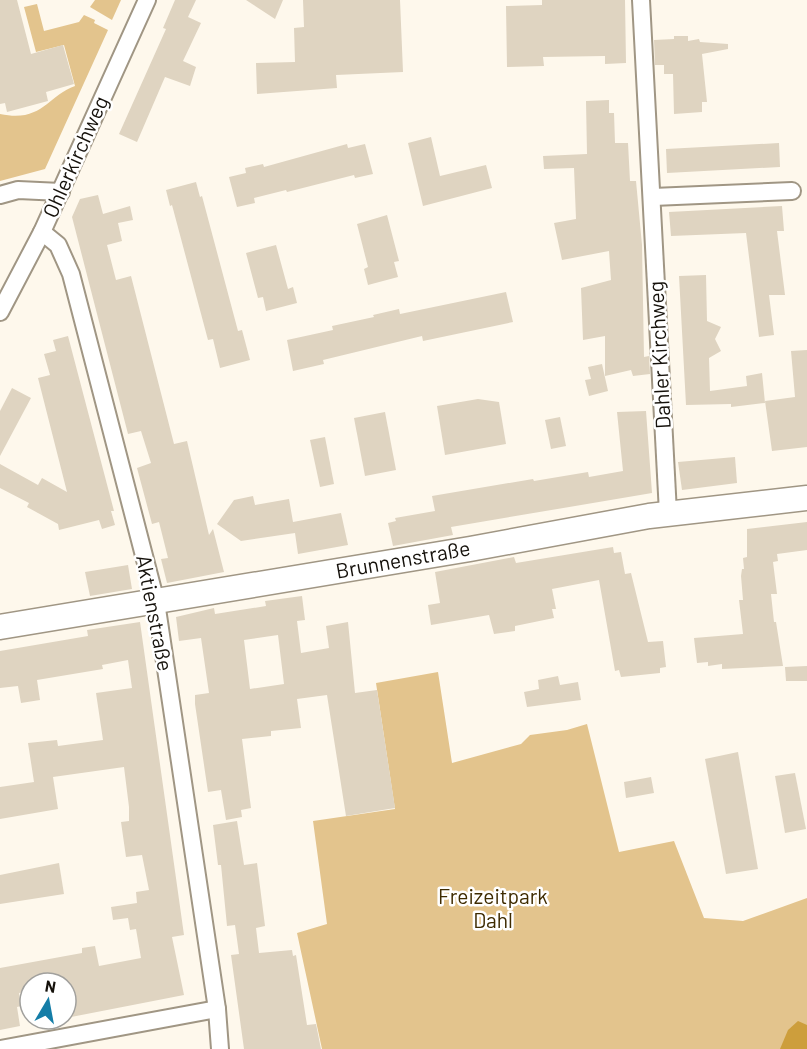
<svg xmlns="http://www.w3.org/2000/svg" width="807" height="1049" font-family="Barlow,sans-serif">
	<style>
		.green { fill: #e3c48d }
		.water { fill: #cd9e3c }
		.building { fill: #dfd4c1; fill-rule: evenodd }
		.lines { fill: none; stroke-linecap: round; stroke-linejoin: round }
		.street-casing { stroke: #a09684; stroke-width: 20 }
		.secondary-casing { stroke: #a09684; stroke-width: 27 }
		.street { stroke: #fff; stroke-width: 16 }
		.secondary { stroke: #fff; stroke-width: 24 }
		.labels { text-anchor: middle; stroke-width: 5; stroke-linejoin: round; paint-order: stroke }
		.street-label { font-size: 21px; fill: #15110b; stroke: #fff }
		.park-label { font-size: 21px; fill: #3e2b00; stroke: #fff }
	</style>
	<rect width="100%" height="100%" fill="#fef8ec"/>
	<g class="green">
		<path d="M95,0H121L112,20L90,7Z"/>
		<path d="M37,4L44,31L79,22L84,15L95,20L94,23L108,30L45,169L0,181V114C42,123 47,96 75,86L64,45L36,52L24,7Z"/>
		<path d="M438,672L452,763L521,744L530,735L567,730L587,724L619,852L674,841L704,918L743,921L807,898V1049H322L297,933L327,924L313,821L395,809L376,683Z"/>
	</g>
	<path class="water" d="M798,1021L807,1025V1049H780L788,1030Z"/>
	<g class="building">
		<path d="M0,0H17L31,54L63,45L74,84L46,92L48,101L7,112L5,103L0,104Z"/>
		<path d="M175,0H196L188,17L201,23L183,61L196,67L190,86L165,77L137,142L119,134L166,29L163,28Z"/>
		<path d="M246,0H283L275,19Z"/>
		<path d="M303,0H400L403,72L336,75L337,88L257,94L256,63L295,62L294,28L304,27Z"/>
		<path d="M542,0H625L626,63L605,64V56L543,57L544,66L507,67L506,6L542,5Z"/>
		<path d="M674,36H688V41L699,39L700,42L728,44V49L702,54L707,102H702V112L674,114L673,74H664V65H655L654,40L674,39Z"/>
		<path d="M609,100V113H614L615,143H628L630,181H636L642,245L644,357L649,356L650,374L633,376L631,370L605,376V336L583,340L581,288L611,280L609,251L562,260L554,223L576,219L574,168L544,169L543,156L587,154L586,101Z"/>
		<path d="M431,137L440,176L486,165L492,188L423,206L408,143Z"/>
		<path d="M779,143L780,167L667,173L666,149Z"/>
		<path d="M347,144L348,148L365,144L373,174L355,178L354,175L287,192L286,190L254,198L255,203L237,207L229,177L246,173L245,168L263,164L264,167Z"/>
		<path d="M196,182L200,197L202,196L238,331L242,330L250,360L220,368L213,339L208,340L172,205L170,206L166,190Z"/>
		<path d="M98,195L103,214L130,206L133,220L118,223L122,241L107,245L116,280L131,276L174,444L187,441L209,535L213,529L224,572L167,583L161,559L168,558L159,522L152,524L137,468L151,463L141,431L128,434L72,217L80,199Z"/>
		<path d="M782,206L784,231H777L785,295H769L774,335L759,337L746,233L671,236L669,212Z"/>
		<path d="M387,215L399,261L394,262L398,277L368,285L364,269L368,267L357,224Z"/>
		<path d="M276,245L288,289L293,287L297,303L266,311L263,297L258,298L246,253Z"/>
		<path d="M706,275L707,321L721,327L715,339L721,351L709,358L710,391L747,386L746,376L762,373L765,403L731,407V404L686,405L679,276Z"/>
		<path d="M506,292L513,322L423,341L422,336L323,360L324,364L293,371L287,340L333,330L332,326L374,317L373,315L399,309L400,314Z"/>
		<path d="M68,336L114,511H111L115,525L102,529L99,520L59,530L58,524L27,507L29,503L0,488V464L38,485L42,478L67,492L38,378L50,375L44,354L56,351L53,340Z"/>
		<path d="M807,350V447L772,451L765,401L795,397L791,351Z"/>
		<path d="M602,364L608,391L589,396L585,380L591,379L588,367Z"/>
		<path d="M12,388L31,398L0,456V411Z"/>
		<path d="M478,399L499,402L506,444L445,455L437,406Z"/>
		<path d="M646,411L652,493L451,527L453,535L393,546L388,523L396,521L395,518L435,511L432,496L533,479L534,481L588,472L589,477L623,471L617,412Z"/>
		<path d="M385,412L396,470L365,476L354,418Z"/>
		<path d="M560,417L566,446L551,449L545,420Z"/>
		<path d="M325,437L334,484L320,487L310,440Z"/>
		<path d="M735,457L737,483L682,490L678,462Z"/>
		<path d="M253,496L255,505L289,499L293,522L341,513L348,545L298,554L295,533L241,541L217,524L234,500Z"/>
		<path d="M807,522V550L777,554L778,561L773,562L777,594H771L774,622H776L783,666L722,669V664L708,666V662L697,663L694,638L743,634L739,600H743L741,576L742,569H744L743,558L747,557V529Z"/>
		<path d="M613,547L614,553L621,552L625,574L631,573L648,642L663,641L666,667L660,668V673L621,677L619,670L615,671L599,580L552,589L556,609H552L554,618L515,626V631L494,634L489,615L431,625L428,605L440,603L435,572L514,557L516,563Z"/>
		<path d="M128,565L132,589L90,596L85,572Z"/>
		<path d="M302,596L305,620L297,621L301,653L329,648L326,626L348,622L355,693L377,690L395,808L346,816L327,695L297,699L301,728L271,731V736L242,739L251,808L241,810L242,817L226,820L221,790L208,792L195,704V695L209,693L201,638L179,641L176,617L214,608L215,614L266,606L265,601ZM278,635L284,684L250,689L244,640Z"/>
		<path d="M140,622L184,935L172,937L184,995L66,1018V983H30V991L19,993L21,1006L17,1007L20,1026L0,1030V968L82,953V948L95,946L99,966L141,958L136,929L130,930L128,918L113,920L111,907L137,903L136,892L149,890L142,855L126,857L121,822L129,821V807L124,767L53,777L58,809L0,819V787L34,782L28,743L57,740L58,746L103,740L96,693L132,688L128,660L102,665L103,669L37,680L40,700L21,703L18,686L0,688V651L88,636L87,630Z"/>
		<path d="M807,666V681H786L785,667Z"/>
		<path d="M558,676L560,685L578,682L581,700L527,707L524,692L539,689L538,680Z"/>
		<path d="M738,752L758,869L726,874L705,759Z"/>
		<path d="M795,773L806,829L785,833L775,776Z"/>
		<path d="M651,777L654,793L626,798L624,782Z"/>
		<path d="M237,821L244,865L257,863L265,926L256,928L259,953L292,950L293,956L296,955L307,1025L316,1024L321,1049H244L231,955L239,954L235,925L227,926L221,865H218L213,825Z"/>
		<path d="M59,863L64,894L0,904V875Z"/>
	</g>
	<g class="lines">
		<g class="street-casing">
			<g id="street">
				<path d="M641,0L668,513"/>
				<path d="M0,195L18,190L61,192"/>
				<path d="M653,197L792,191"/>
				<path d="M42,232L58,245L71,274L156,602L217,1009L220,1049"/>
				<path d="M0,312L42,232L147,0"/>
				<path d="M1,1049L217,1009"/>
			</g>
		</g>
		<g class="secondary-casing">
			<path id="secondary" d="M0,627L470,549L649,516L807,498"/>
		</g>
		<use href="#street" class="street"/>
		<use href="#secondary" class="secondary"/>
	</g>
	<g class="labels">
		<g class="street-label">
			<text transform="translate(76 157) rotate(-66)" y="7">Ohlerkirchweg</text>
			<text transform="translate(660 355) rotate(-93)" y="7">Dahler Kirchweg</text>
			<text transform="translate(403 560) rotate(-10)" y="7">Brunnenstraße</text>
			<text transform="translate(154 613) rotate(79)" y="7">Aktienstraße</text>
		</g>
		<g class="park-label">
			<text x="493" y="904">Freizeitpark<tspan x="493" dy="24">Dahl</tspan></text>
		</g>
	</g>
	<g transform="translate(48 1001) rotate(10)"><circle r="28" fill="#ffffff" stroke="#a1a09d" stroke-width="1.5"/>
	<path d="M0-4.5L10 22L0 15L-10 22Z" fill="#147da7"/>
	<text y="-9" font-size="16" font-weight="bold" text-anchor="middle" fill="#15110b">N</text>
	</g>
</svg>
